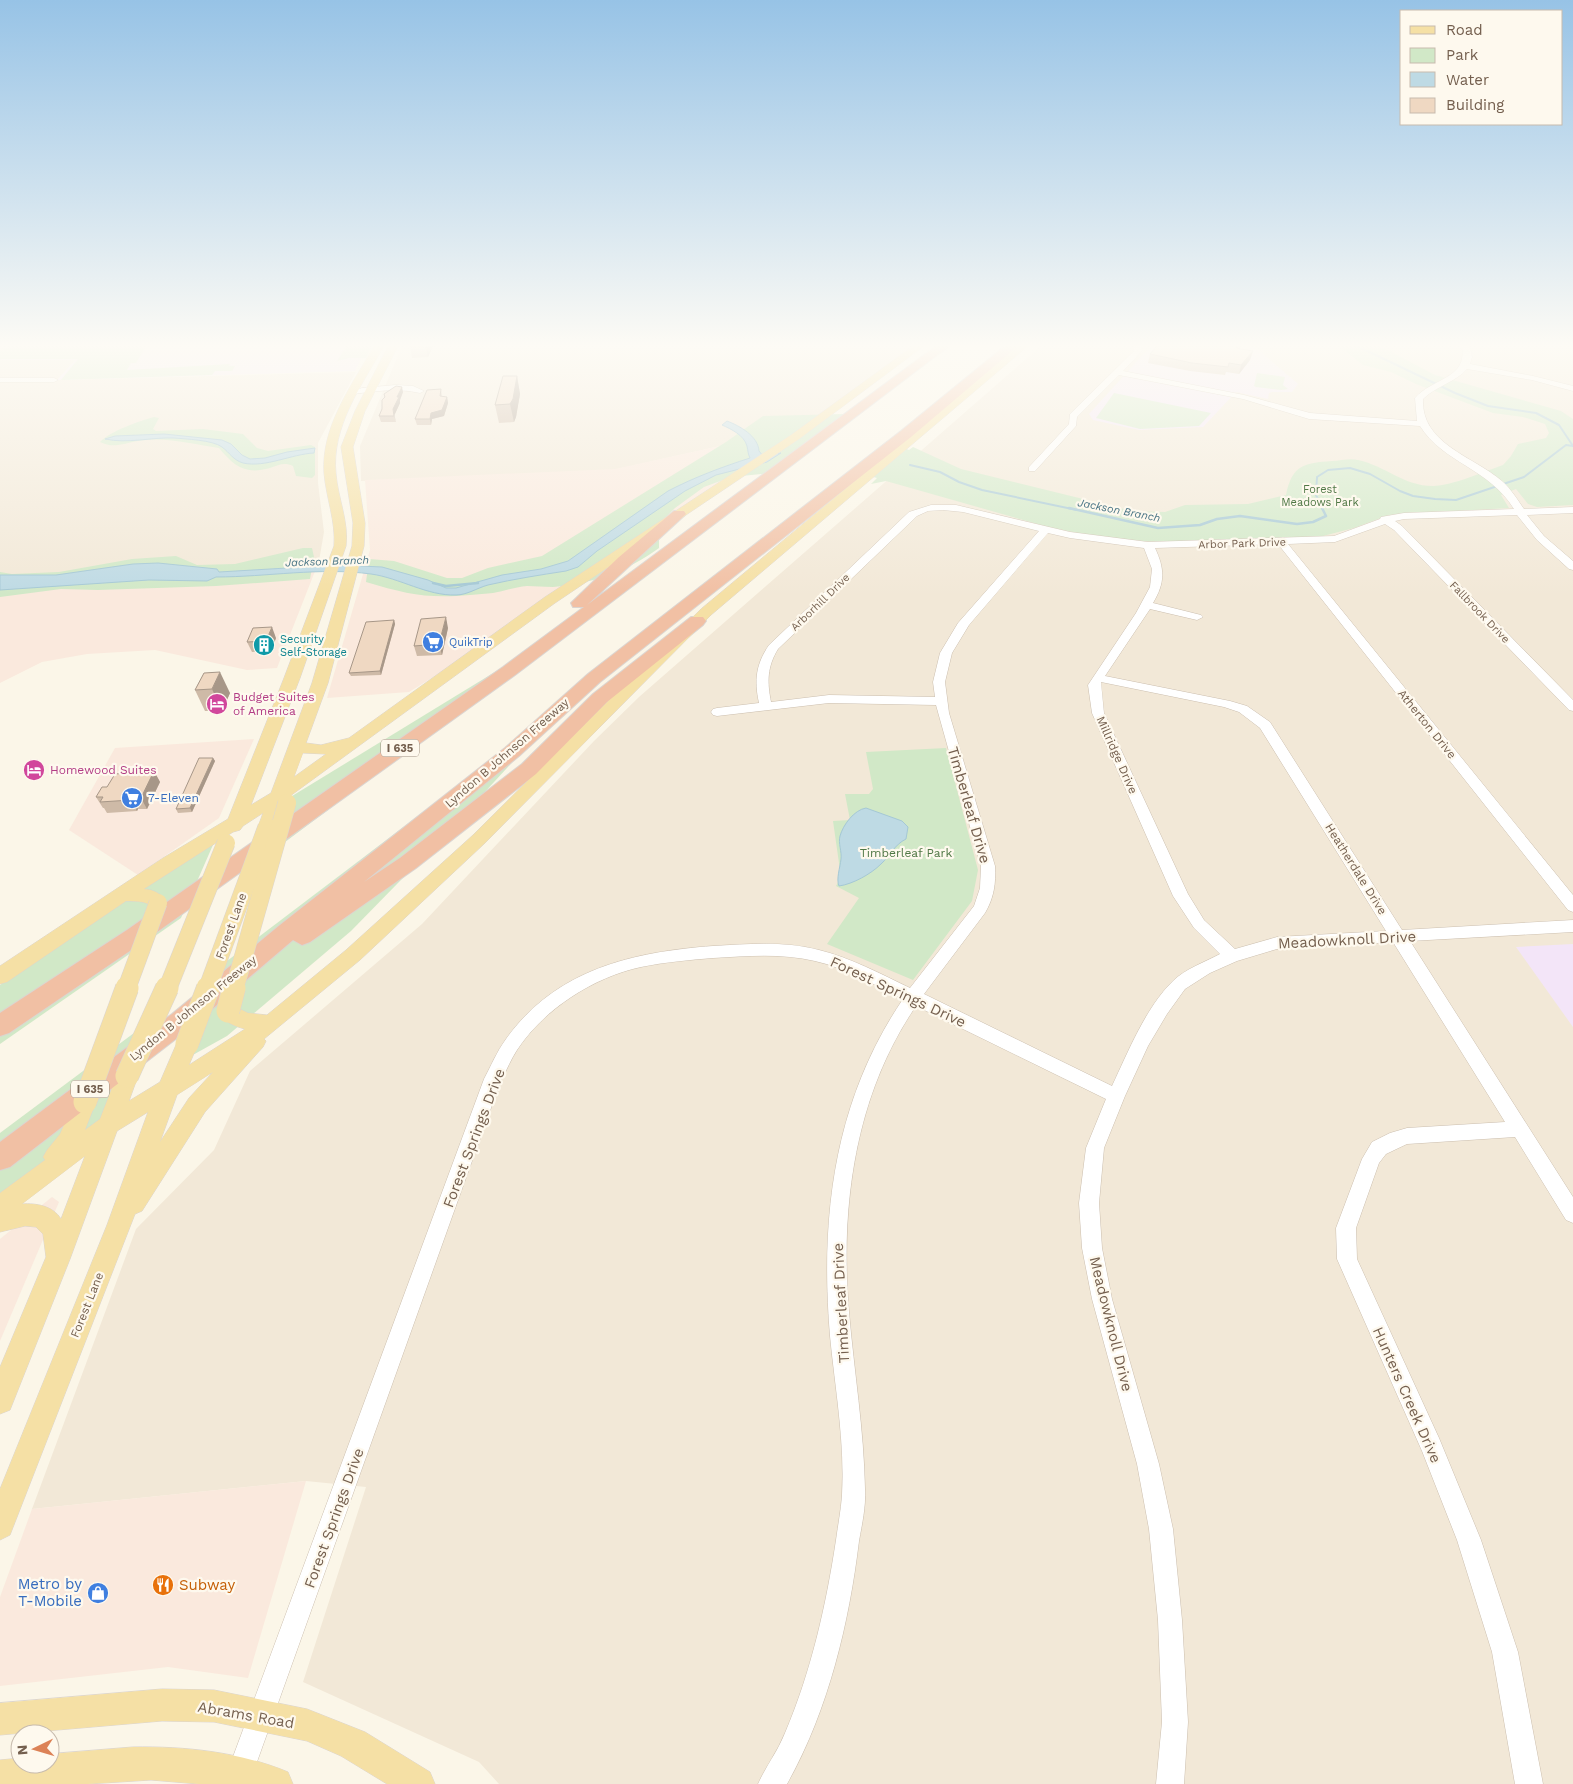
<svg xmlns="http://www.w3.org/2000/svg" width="1573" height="1784" font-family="'Work Sans',sans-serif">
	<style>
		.residential { fill: #f2e8d7 }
		.commercial { fill: #fae9dd }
		.education { fill: #f3e5f8 }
		.green { fill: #d1e8c7 }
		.water { fill: #bedae4; stroke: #a5c8d5 }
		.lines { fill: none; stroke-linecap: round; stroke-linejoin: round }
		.stream-far1 { stroke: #a5c8d5; stroke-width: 2 }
		.stream { stroke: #a5c8d5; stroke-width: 2.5 }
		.minor-casing { stroke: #ccbfaf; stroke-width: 1 }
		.major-casing { stroke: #dbd5d1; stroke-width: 1 }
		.highway-casing { stroke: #dbd5d1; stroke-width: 2 }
		.minor { fill: #fff; fill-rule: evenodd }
		.major { fill: #f5e0a5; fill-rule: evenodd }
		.highway { fill: #f1c0a4; fill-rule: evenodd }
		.major-bridge-far1-casing { stroke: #dbd5d1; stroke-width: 19; stroke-linecap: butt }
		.major-bridge-casing { stroke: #dbd5d1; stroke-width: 24; stroke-linecap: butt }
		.major-bridge-far1 { stroke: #f5e0a5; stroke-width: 18 }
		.major-bridge { stroke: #f5e0a5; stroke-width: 23 }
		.wall { fill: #cebaa7 }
		.shaded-wall { fill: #a79788 }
		.building { fill: #efd8c2; stroke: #a79788 }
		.labels { text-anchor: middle; stroke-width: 4.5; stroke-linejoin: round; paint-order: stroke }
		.far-park-label { font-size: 11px; fill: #507846; stroke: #fef9ee }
		.far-water-label { font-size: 11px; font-style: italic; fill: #487485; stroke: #fef9ee }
		.far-street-label { font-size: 11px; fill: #745f4e; stroke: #fef9ee }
		.far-culture-label { font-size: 11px; fill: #0d838f; stroke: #fef9ee; text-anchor: start }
		.far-shop-label { font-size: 11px; fill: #366cbe; stroke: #fef9ee; text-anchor: start }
		.shield { fill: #fef9ee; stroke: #9d8d7e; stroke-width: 1 }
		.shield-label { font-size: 11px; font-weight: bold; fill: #745f4e }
		.hotel-label { font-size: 12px; fill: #b23c85; stroke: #fef9ee; text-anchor: start }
		.street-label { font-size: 12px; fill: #745f4e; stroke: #fef9ee }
		.shop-label { font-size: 12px; fill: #366cbe; stroke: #fef9ee; text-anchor: start }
		.park-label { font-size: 12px; fill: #507846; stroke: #fef9ee }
		.near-street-label { font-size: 15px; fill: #745f4e; stroke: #fef9ee }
		.near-shop-label { font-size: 15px; fill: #366cbe; stroke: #fef9ee; text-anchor: end }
		.near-food-label { font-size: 15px; fill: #c56008; stroke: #fef9ee; text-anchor: start }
	</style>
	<rect width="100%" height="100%" fill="#fbf6e8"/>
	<g class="residential">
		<path d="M0,346H18L1,360H75L58,380L356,372L318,443V483L324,532L319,561L0,581Z"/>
		<path d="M402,346H917L810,426L613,470L361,481L360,446Z"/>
		<path d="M1041,346H1573V1784H499L479,1762L303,1682L366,1487L306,1481L32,1509L136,1229L214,1150L250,1071L422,924L594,741L639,697Z"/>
	</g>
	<g class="commercial">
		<path d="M810,426L554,603L409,692L327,698L370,550L365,480L615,469Z"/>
		<path d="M319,561L277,668L247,670L155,650L87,654L42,662L0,683V581Z"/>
		<path d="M254,739L219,818L138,875L69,830L115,748Z"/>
		<path d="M52,1197L59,1202L0,1341V1239Z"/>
		<path d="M306,1481L248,1678L168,1667L0,1686V1597L32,1509Z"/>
	</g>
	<g class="education">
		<path d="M18,346H368L355,371L57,380L75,360H0L14,347Z"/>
		<path d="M1151,346H1254L1298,384L1292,392H1272L1269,393L1268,399L1236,392L1203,427L1139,430L1093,420L1089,414Z"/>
		<path d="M1573,944V1027L1516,947Z"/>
	</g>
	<g class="green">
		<path d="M9,346H146L136,363H131L127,370L230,364L229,366H235L232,371H215L212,375L61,380L78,359H0V351Z"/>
		<path d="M347,346H372L366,358H349L337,361Z"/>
		<path d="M1339,346H1380L1435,375L1561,411L1573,419V505L1537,507L1528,504L1516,489L1501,495L1509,508L1389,515L1354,528L1319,537L1158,542L1102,538L1048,527L886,481L871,484L877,478L851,471L887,441L909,450L913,447L961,469L1132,511L1165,512L1185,505L1248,504L1286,495C1292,465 1304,463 1332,461C1340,461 1350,458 1358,460C1386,466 1403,486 1433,486C1452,486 1485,471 1503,465L1511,456L1518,444L1546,438L1549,433L1545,424L1523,417L1493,413L1416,384L1391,372L1363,365Z"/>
		<path d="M1257,373L1285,377L1283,385L1288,389L1281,390L1256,387L1254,386Z"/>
		<path d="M1114,393L1211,413L1199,426L1140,429L1096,418Z"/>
		<path d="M845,414L772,473L731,477L704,487L675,508L659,524V548C627,571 592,584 553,587C544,587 535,586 527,586C515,587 504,591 493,593C486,594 478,594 470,595C428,599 406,594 366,582L369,559L394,561L447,578H462L488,568L542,556L726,442L763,416Z"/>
		<path d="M154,417L159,418L153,429L156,431L203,429L243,434L257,448L268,451L311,445L315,447V475L312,478L296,476L293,466C284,462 279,465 270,468C245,475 234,466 219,448C193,444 164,436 138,441C124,443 114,449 100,442C110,431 140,421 154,417Z"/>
		<path d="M303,548H312L314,557L310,579L216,586L98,590L61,589L0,597V572L12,574L59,572L132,559L176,556L197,565L235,564Z"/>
		<path d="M590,614L261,860L279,804Z"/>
		<path d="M568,702L445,835L351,931L227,1036L191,1056L223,964Z"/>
		<path d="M946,748L978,870L972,901L913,980L827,944L859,898L836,886L841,877L833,821L850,820L845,794H869L873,789L866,752Z"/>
		<path d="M216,838L181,918L0,1044V985Z"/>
		<path d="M134,1033L97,1130L0,1207V1133Z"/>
	</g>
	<g class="water">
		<path d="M727,421C740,426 758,436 759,451L763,456L781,453L767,462L716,475L685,491L597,551L578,567L566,571C540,575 514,579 488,585C477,588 467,595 456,595C427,596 400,578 371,574C320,567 267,577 216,577L207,581L149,580L0,590V575H56L133,564L158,563L217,569L219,572L338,565L382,567L428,580L446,588H456L502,575L541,569L568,561L668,491C695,477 722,467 750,458C748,454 748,451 747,446C744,435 731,429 722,425Z"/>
		<path d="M164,434L222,440L231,444L242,455L250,459L265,458L287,452L315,448L314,453C292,454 265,468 243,463C233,460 230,453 222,447C213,440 185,439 174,438C152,437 127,444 105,439L115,436Z"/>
		<path d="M866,808L902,821L908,827L906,839C894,845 891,855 881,864C871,874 853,884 839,886C836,879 840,868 841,859C842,852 838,843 840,836C843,825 854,810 866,808Z"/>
	</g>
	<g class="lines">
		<g class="stream-far1">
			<path d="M1357,346L1455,393L1488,406L1536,413L1559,425L1573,446"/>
			<path d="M910,465L940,472L959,482L982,490L1077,510"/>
			<path d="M1323,510L1316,495L1317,477L1328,470L1350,468L1370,474L1400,491L1413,496L1435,499L1456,500L1524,477L1566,445L1573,446"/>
		</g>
		<g class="stream">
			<path d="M1069,508L1158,528L1200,525L1217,519L1240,516L1297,524L1313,522L1326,516L1322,508"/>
			<path d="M433,583L446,586L478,583"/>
		</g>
		<g class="minor-casing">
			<g id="minor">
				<path d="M1133,346H1141L1142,351L1123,371L1244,395L1310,413L1417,421L1415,398C1432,378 1468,379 1462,346H1470L1472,357L1470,364L1533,376L1573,386V391L1532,380L1467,369C1456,382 1436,386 1423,399C1421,444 1473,456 1502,481C1511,489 1517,499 1524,509L1573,507V513L1527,515L1544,536L1573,561V570L1569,569L1537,540L1517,515L1404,519L1395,521L1402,526L1573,700V711L1569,710L1394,530L1385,524L1335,542L1288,544L1573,895V912L1568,910L1278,544L1155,548C1165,569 1165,583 1153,603L1201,615L1203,617L1197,620L1150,609L1105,676L1230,701L1247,706L1270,722L1402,930L1573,920V932L1410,941L1573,1197V1223L1566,1220L1515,1137L1407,1144L1386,1154L1379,1163L1356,1228L1357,1259L1439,1438L1481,1540L1518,1652L1543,1784H1515L1492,1652L1457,1540L1422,1451L1337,1259L1336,1228L1362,1159L1372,1142L1390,1133L1407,1128L1505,1122L1393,942L1277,949L1237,961L1210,973L1185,989L1167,1014L1148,1046L1125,1096L1104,1148L1099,1203L1102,1248L1112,1299L1159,1464L1173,1529L1182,1620L1188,1722L1184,1784H1156L1162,1722L1158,1620L1149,1529L1137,1464L1092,1299L1082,1248L1079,1203L1086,1148L1106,1099L916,1006C855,1095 840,1206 849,1312C854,1371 864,1430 865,1489C866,1507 862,1524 859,1541C849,1624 828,1711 787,1784H758C766,1766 778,1751 785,1733C811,1672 826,1606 836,1540C838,1525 841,1510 842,1495C845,1442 835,1388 830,1336C820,1216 834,1101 903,999C875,985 846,968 815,961C781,953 748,956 713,958C689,960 665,962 641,967C594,977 544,1009 517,1050C511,1059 507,1070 501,1080L253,1773L250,1783H230L227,1773L484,1079C491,1066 497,1051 506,1039C556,969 633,952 713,946C749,944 784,941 819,950C851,958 881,974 910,988L974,906L980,888L981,866L936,705L829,703L717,716L713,715L711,712L713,709L717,708L759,703C754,680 756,664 769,645L909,512L931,505H956L1070,532L1148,542L1334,536L1380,519L1381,517L1404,513L1514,509C1489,468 1443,463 1420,426L1309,419L1243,399L1119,375L1077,417L1076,426L1035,471H1029V467L1069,424L1070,414L1134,351ZM943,510L963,512L1039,531L958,623L940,653L933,682L935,697L829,695L771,702C767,682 767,667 778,649L917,516L928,511ZM1048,533L1070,538L1144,548L1152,569L1150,587L1136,613L1088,685L1092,713L1173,896L1194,928L1220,954C1205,962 1185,969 1173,981C1146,1007 1128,1052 1112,1086L924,994L985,913C994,898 996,883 995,866L949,713L945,682L952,653L969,625ZM1101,682L1224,707L1239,712L1260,728L1386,931L1277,937L1235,949L1204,920L1188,894L1104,713Z"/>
				<path d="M0,378H54L58,380L54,382H0Z"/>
				<path d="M396,385L413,386L424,391L420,393C398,388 376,391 354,394L350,392L362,388Z"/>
			</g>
		</g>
		<g class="major-casing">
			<g id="major">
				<path d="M374,346H384C362,385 331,427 336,474C338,498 349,522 346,546L300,678L251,805L271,793L312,683L352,546L353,523L341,447L355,411L388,346H398L365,411L353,447L365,523L364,546L328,683L306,743L321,745L349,738L545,597L791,435L913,346H924L799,439L555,603L286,799L273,831L267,833L261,831L258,827L263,813L243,826L240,830L233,832L144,889C155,890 162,894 167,903L165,908C154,911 152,904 142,902C137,901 131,901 126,901L7,982L0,984V966L163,858L228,819L284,678L334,546C336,522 326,497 324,473C321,426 352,385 374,346ZM303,753L326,754L294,777Z"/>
				<path d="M1017,346H1028L711,615L485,843L360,960L264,1039L266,1041L263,1047L205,1112L142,1211L135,1214L10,1535L0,1540V1489L107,1225L148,1112L117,1131L70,1259L10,1410L0,1414V1367L46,1257L43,1234L36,1227L25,1226L0,1232V1193L45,1160L43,1157L47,1150L60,1134L77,1095L85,1092L93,1095L96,1102L85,1130L100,1119L119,1070L127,1067L135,1070L138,1076L129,1101L160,1082L179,1038L187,1035L195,1038L198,1044L189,1065L245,1029C234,1026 223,1022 218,1011L221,1005L228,1003L248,1013L267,1015L346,950L473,835L701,609ZM213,1072L189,1098L160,1142L177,1095ZM85,1156L61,1219C53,1206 37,1203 22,1204Z"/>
				<path d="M162,1689L214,1690L307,1709L365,1732L430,1772L435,1784H387L341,1756L307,1741L214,1722L162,1721L0,1735V1703Z"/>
				<path d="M133,1747C185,1746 240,1752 288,1772L293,1784H199L151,1780L88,1784H0V1760L20,1758V1764H50V1754Z"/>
			</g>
		</g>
		<g class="highway-casing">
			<g id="highway">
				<path d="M936,346H949L515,675L143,942L9,1033L0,1036V1013L127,930L503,667L584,607H573L571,603L619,557L674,511H684L686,514L587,605Z"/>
				<path d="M1005,346H1018L911,437L600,682L519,756L364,882L400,858L522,764L593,694L691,617H703L706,621L703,625L607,702L536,774L416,868L310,942L302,945L293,940L190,1028L10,1167L0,1170V1142L172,1014L280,925L505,748L588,674L901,431Z"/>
			</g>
		</g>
		<use href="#minor" class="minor"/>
		<use href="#major" class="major"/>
		<use href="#highway" class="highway"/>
		<g class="major-bridge-far1-casing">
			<g id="major-bridge-far1">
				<path d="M126,990L158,903"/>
				<path d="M167,990L226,843"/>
				<path d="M207,990L267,827"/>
				<path d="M234,990L287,803"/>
			</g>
		</g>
		<g class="major-bridge-casing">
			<g id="major-bridge">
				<path d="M228,1011L234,988"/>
				<path d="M187,1044L208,988"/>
				<path d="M127,1076L167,988"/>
				<path d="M85,1102L127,988"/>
			</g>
		</g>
		<use href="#major-bridge-far1" class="major-bridge-far1"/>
		<use href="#major-bridge" class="major-bridge"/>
	</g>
	<g class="wall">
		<path d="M410,346H433L428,357L412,358Z"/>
		<path d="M1157,346H1241L1240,349L1253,351L1250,360L1239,374L1226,372L1225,375L1190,371L1148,363L1150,354Z"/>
		<path d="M517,376L520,394L516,417L514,422L499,423L495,405Z"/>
		<path d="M441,389L442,397H447L448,403L444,416L432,419L431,425H417L415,419Z"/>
		<path d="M403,392L400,400V403L394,416L396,422H381L379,416L382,409L384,397V394Z"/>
		<path d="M394,620L395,624L381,675L351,676L349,673Z"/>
		<path d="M448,628L442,655L417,656L414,646Z"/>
		<path d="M276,638L271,651L252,652L247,642Z"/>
		<path d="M204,673L230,693L222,711H205L195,690Z"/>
		<path d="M213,758L215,761L192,812L178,813L176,809Z"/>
		<path d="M154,771L160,782L147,809H138L137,811L107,813L104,808H103L96,797L107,787Z"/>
	</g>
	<g class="shaded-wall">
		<path d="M425,346H433L428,357Z"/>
		<path d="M1253,351L1250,360L1239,374L1241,365Z"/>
		<path d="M517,376L520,394L516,417L514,422L510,404Z"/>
		<path d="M402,387L403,392L400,400V403L394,416L396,422L393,409L397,397Z"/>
		<path d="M447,397L448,403L444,416L432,419L431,425L430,419L431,413Z"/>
		<path d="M446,617L448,628L442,655L439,644Z"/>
		<path d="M394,620L395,624L381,675L380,671Z"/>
		<path d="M272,627L276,638L271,651L266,641Z"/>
		<path d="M220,672L230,693L222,711L212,689Z"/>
		<path d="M213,758L215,761L192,812L190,808Z"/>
		<path d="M154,771L160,782L147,809L141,798Z"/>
		<path d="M132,798L138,809L137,811L131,800Z"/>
	</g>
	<g class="building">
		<path d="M1157,346H1237L1236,348L1253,351L1241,365L1229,363L1228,367L1192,363L1150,354Z"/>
		<path d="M503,376H517L513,399L510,404L495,405Z"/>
		<path d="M396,386L402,387L397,397H399L393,409L394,416H379L382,409V400L385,397L384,394Z"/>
		<path d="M441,389L440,396L447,397L442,410L431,413L430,419H415L427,390Z"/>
		<path d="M446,617L439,644L414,646L421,619Z"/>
		<path d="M394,620L380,671L349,673L366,622Z"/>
		<path d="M272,627L266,641L247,642L253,628Z"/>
		<path d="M220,672L212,689L195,690L204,673Z"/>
		<path d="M199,758H213L190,808L176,809Z"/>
		<path d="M154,771L141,798H132L131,800L100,802L103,797H96L102,787H107L115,774Z"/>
	</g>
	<linearGradient id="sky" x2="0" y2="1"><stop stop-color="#97c3e6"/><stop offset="0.58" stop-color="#fdfbf5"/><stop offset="1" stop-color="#fdfbf5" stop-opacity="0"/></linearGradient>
	<rect width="1573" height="596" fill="url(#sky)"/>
	<defs>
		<g id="supermarket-disc" transform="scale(1.125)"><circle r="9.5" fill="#3f7fe0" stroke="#fef9ee"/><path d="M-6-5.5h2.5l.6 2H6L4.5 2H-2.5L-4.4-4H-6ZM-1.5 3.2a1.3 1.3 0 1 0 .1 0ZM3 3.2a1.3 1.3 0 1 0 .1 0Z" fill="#fff"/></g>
		<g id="building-disc" transform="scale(1.125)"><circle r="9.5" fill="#0f9aa8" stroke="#fef9ee"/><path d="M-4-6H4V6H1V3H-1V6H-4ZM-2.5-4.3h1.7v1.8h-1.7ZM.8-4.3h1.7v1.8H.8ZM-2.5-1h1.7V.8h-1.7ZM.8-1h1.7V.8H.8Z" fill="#fff"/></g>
		<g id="hotel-disc" transform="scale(1.125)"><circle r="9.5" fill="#d1479c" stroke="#fef9ee"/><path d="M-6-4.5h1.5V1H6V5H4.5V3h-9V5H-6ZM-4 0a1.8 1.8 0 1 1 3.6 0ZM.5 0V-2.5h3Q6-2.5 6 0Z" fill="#fff"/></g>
		<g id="restaurant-disc" transform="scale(1.125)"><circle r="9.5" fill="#e8710a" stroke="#fef9ee"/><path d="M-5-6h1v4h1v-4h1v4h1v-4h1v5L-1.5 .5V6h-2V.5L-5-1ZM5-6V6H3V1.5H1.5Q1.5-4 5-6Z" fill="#fff"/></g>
		<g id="shop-disc" transform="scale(1.125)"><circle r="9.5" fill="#3f7fe0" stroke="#fef9ee"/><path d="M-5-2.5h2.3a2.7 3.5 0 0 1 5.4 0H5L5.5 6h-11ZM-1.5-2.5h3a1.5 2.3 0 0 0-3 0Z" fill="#fff"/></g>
	</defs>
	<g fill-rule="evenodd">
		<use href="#supermarket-disc" x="433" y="642"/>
		<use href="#building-disc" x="264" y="645"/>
		<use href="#hotel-disc" x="217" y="704"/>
		<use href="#hotel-disc" x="34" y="770"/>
		<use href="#supermarket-disc" x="132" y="798"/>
		<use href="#restaurant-disc" x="163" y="1585"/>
		<use href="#shop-disc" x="98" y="1593"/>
	</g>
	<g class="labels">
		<g class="far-park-label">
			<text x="1320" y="493">Forest<tspan x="1320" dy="13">Meadows Park</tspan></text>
		</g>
		<g class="far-water-label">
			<text transform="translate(1119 510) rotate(11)" y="4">Jackson Branch</text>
			<text transform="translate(327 561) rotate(-2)" y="4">Jackson Branch</text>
		</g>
		<g class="far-street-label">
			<text transform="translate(1242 543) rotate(-2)" y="4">Arbor Park Drive</text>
			<text transform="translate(820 602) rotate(-44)" y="4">Arborhill Drive</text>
			<text transform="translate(1480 612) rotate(46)" y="4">Fallbrook Drive</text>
		</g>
		<g class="far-culture-label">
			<text x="280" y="643">Security<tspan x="280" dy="13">Self-Storage</tspan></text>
		</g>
		<g class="far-shop-label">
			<text x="449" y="646">QuikTrip</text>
		</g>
		<g class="shield">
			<rect x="381" y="739.5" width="38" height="17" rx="4"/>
			<rect x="71" y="1080.5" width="38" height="17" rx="4"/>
		</g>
		<g class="shield-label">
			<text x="400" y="752">I 635</text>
			<text x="90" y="1093">I 635</text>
		</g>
		<g class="hotel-label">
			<text x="233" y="701">Budget Suites<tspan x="233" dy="14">of America</tspan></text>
			<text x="50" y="774">Homewood Suites</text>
		</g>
		<g class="street-label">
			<text transform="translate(1427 724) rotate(51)" y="4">Atherton Drive</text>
			<text transform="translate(507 753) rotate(-41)" y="4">Lyndon B Johnson Freeway</text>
			<text transform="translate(1117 755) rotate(66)" y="4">Millridge Drive</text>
			<text transform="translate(1356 869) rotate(58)" y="4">Heatherdale Drive</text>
			<text transform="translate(231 926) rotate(-70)" y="4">Forest Lane</text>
			<text transform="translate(193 1008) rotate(-39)" y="4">Lyndon B Johnson Freeway</text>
			<text transform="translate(87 1305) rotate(-68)" y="4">Forest Lane</text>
		</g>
		<g class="shop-label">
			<text x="148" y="802">7-Eleven</text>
		</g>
		<g class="park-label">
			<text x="906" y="857">Timberleaf Park</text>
		</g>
		<g class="near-street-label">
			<text transform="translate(969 805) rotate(74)" y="5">Timberleaf Drive</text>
			<text transform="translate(1347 940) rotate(-3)" y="5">Meadowknoll Drive</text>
			<text transform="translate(898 992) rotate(25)" y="5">Forest Springs Drive</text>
			<text transform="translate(474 1138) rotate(-69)" y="5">Forest Springs Drive</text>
			<text transform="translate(841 1303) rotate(-93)" y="5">Timberleaf Drive</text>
			<text transform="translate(1111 1324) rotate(76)" y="5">Meadowknoll Drive</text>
			<text transform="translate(1407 1395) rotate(66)" y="5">Hunters Creek Drive</text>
			<text transform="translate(334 1518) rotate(-70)" y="5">Forest Springs Drive</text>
			<text transform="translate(246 1715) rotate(10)" y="5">Abrams Road</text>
		</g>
		<g class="near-shop-label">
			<text x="82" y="1589">Metro by<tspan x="82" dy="17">T-Mobile</tspan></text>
		</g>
		<g class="near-food-label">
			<text x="179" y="1590">Subway</text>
		</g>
	</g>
	<rect x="1400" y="10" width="162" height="115" fill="#fef9ee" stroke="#c7bbae"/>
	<rect x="1410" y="26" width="25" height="8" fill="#f5e0a5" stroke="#c7bbae"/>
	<text x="1446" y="35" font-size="15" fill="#745f4e">Road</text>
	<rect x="1410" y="48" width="25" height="15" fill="#d1e8c7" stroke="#c7bbae"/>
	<text x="1446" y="60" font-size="15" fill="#745f4e">Park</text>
	<rect x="1410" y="72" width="25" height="15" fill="#bedae4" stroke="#c7bbae"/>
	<text x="1446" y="85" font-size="15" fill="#745f4e">Water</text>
	<rect x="1410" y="98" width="25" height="15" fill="#efd8c2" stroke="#c7bbae"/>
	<text x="1446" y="110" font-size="15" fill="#745f4e">Building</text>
	<g transform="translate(35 1749) rotate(265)"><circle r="24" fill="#fef9ee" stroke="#c7bbae"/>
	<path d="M0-4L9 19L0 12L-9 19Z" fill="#dc8256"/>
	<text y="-8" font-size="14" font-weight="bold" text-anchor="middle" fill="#745f4e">N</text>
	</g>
</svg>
